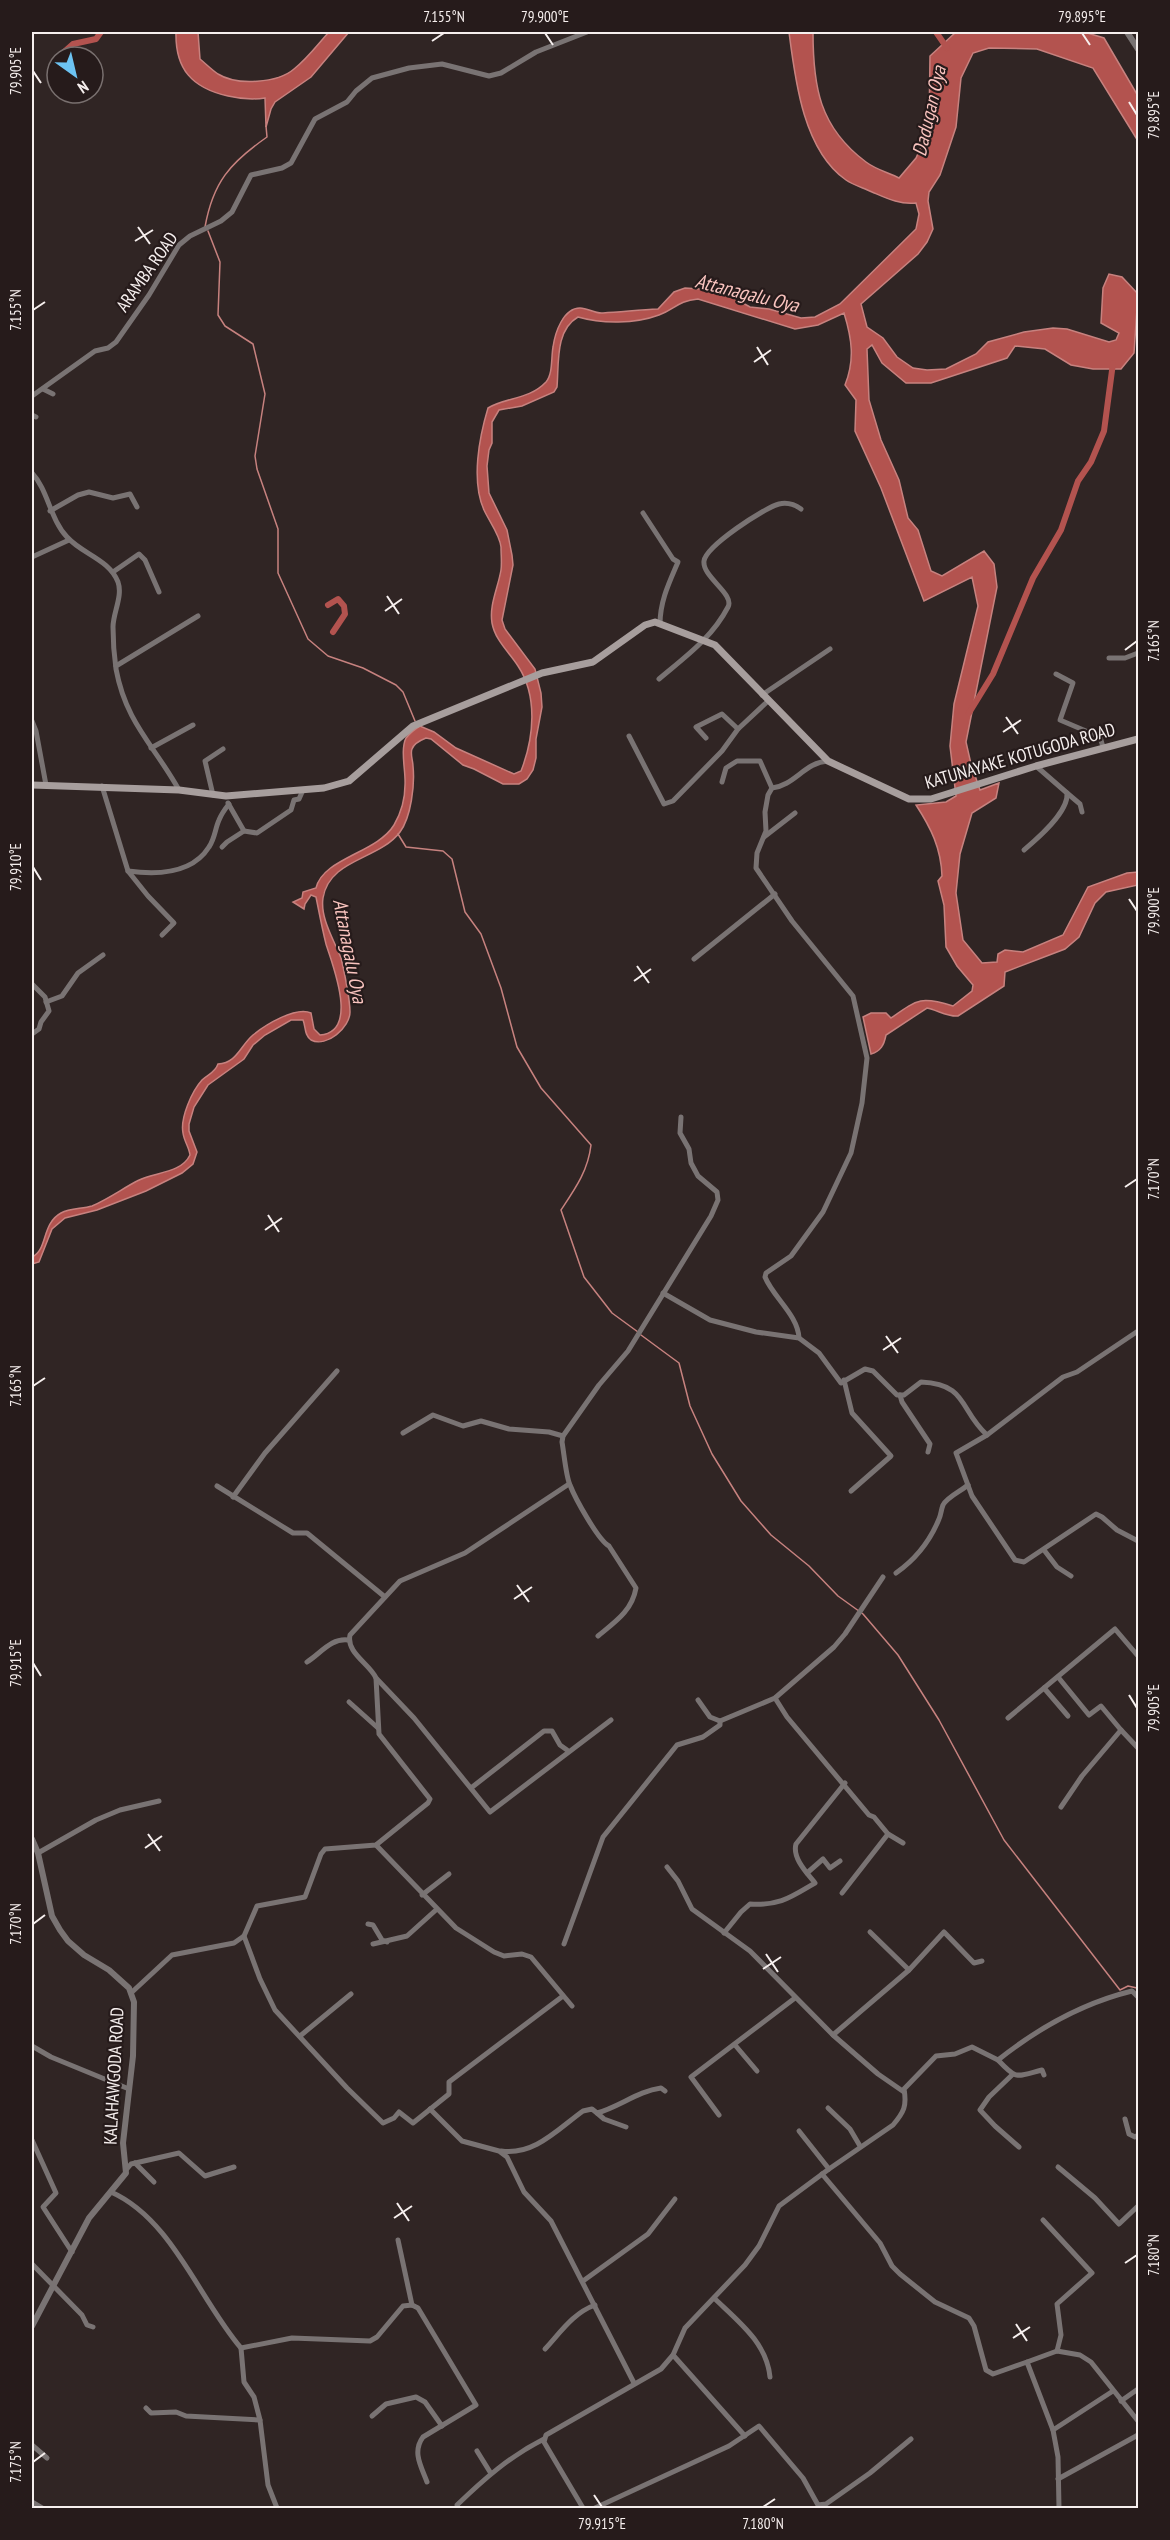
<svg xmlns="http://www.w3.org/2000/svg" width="1170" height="2540" font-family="'PT Sans Narrow',sans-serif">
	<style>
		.water { fill: #b3534f; stroke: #c7827f; stroke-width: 1.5 }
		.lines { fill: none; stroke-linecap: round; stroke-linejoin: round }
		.stream { stroke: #c7827f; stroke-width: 1.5 }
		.canal { stroke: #b3534f; stroke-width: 6 }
		.minor { stroke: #797373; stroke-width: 5 }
		.tertiary { stroke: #797373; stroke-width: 6 }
		.secondary { stroke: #a79e9d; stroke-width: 7 }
		.ticks { fill: none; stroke: #f6efee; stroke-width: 2 }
		.labels { text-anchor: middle; stroke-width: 4.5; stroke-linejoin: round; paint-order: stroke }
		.street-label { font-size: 18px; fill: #f6efee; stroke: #261b1b }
		.water-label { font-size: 20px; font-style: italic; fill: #fac4bf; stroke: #261b1b }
		.neatline { fill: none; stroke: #f6efee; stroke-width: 2 }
		.ticks-label { font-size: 15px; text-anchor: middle; fill: #f6efee }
	</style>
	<rect width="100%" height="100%" fill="#302524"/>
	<g class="water">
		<path d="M176,32H198L200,59C206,64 212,70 218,74C237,86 278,83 294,69C307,59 318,44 329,32H349L311,77L275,102L271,109L266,127L265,98C252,100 241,99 228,96C192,88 175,69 176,32Z"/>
		<path d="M789,32H813C813,86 819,127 866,162C875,169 889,173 899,178L916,158L929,129L930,56L956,32H1084L1104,38L1138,96V141L1093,68L1037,49L989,48L973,53L961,78L956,127L940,175L929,192L928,201L933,229L927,242L918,254L861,304L867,327L883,338L897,357L913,368L927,370L946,369L976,354L988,342L1024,332L1053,328L1067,329L1109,342L1116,340L1119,333L1101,323L1103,288L1109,274L1122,277L1138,294L1134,353L1121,369H1093L1071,365L1045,349L1015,346L1007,358L931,383H906L882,363L872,345L867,349L869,400L881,440L899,480L908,518L918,530L931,571L942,576L984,551L994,564L997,587L966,742L971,764L980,790L999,783L996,798L972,813L960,854L956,893L963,940L982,963L997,962L998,954L1005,950L1023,952L1063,935L1088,887L1127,873L1138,872V885L1106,892L1095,903L1079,937L1065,949L1005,972L1004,986L958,1016C948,1017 937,1010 927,1008L886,1035C884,1045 881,1051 871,1054L863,1017L871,1013H886L891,1018C918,999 921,996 953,1006L972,991L973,985L957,966L946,947L944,905L938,881L942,876C941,848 931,828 916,805L946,802L956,796L950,746L954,704L978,606L972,577L924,601L881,488L855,431L856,400L845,385C855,360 852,339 844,313L818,325L795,329L698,299C677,301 676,309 659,315C635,324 602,324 578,317C555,330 559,364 557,387L554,392L522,406L499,410L492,422V443L489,450L487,466L489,493L507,530L512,555L513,565L502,620L505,629L535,669L541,693L542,707L536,739V758L533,770L527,779L519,784H503L474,769L463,765L431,739L426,738C421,740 414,743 412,749C410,754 413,761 413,766C415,785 411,817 400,832C379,860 329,859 323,898C320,918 334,940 341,958C344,970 350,1000 350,1012C350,1027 327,1048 311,1040C304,1035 306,1027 303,1020H291L265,1035L253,1045L244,1059L208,1085L194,1107L189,1124V1131L197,1152L193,1164L182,1173L146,1191L97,1210L65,1218L52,1229L39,1262L32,1264V1257C48,1250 41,1224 61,1213C70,1208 82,1209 92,1206C108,1199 122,1189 137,1181C153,1172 181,1174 190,1155C189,1147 184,1141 183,1133C180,1118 192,1091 202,1080C208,1074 215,1073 218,1064C237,1063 240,1046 253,1035C265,1025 296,1006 311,1013L314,1029L320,1035C360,1032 332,964 326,944C322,928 319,912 316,897L311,895L305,904L304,909L293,902L302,898L303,892L316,888C323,858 377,853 394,825C401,813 405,799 405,785C406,772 400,750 406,738C410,733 415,729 420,726L434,732L456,748L514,774L521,771C534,738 538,696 518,666C509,652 495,640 492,623C489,605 498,588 501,570C502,563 501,555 501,547C500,535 489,521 484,510C471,481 479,438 488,408C506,397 529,400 546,382C553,374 551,358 553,347C555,333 563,308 580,308C588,308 595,314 603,313C621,312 639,310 658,309L674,292L685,288L700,289L723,292L750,307L769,309L801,318L815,317L840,304L916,229L919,214L916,203C900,205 886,198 872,192C864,188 853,185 846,180C803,150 795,79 789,32Z"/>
	</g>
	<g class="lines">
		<g class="stream">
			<path d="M205,227C213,182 230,163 267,137L266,126"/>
			<path d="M208,231L220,262L218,315L225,326L253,344L265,394L255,456L257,469L278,529V573L308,639L328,656L363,668L396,685L403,692L415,721"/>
			<path d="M398,834L406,847L443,851L452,859L465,912L481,934L501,988L517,1047L541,1088L591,1145C588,1171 575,1189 561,1210L584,1277L612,1313L638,1332"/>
			<path d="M641,1335L679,1363L690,1406L712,1454L741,1501L771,1535L809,1566L838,1596L863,1614L898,1655L939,1720L1004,1840L1120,1990L1128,1986L1137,1988L1138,1991"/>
		</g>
		<g class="canal">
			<path d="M936,32L947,48"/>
			<path d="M64,52L73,44L96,39L101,32"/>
			<path d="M328,605L338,599L344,606L345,614L333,632"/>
			<path d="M969,713L993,674L1033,578L1061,530L1078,481L1091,462L1104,431L1113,363"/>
		</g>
		<g class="minor">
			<path d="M43,389L53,394"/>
			<path d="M32,396L95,351L108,348L116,342L149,295L179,245L190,236L221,221L232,212L251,175L282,168L291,163L315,119L347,102L356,91L372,78L409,68L442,64L489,76L501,73L536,52L587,32"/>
			<path d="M32,415L36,417"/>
			<path d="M32,473C48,490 50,519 67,537C82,554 109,559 118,582C123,596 113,613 113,627C113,641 114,655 116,669C126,723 154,745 179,790"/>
			<path d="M50,511L78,495L89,492L113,498L130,494L137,507"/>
			<path d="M643,513L673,559L678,562C669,583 660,601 660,624"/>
			<path d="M32,557L69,540"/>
			<path d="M113,572L139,554L145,560L159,592"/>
			<path d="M1109,658H1125L1138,653"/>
			<path d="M116,666L198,616"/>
			<path d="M1056,674L1073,683L1060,720L1100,737L1103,747"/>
			<path d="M659,679C685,657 712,638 728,607C735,594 702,577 704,561C706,546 764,508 779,504C788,502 794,504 801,509"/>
			<path d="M762,695L830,649"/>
			<path d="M32,721L36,731L46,785"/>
			<path d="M629,736L664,804L673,801L722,751L738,729"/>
			<path d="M706,738L696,727L722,714L738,729L768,701"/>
			<path d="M151,748L193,725"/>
			<path d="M722,782L726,768L737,761H760L772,788"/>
			<path d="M102,786L128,871L148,896L174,923L162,935"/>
			<path d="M1067,793L1080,804L1082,812"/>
			<path d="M213,795L205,761L223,749"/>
			<path d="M228,803L244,831L257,833L291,810L294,800L299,799L303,790"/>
			<path d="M764,837L795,813"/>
			<path d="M222,847L227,842L244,831"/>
			<path d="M1024,850C1037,839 1069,812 1067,793L1036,766"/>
			<path d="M128,871C157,875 192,874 209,847C215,838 215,829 219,820C221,815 225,809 229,804"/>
			<path d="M694,959L775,894"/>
			<path d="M32,984L45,997L49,1011L41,1022L39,1029L32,1034"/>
			<path d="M46,1002L62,996L78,973L103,955"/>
			<path d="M663,1293L710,1320L756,1332L799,1338L819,1353L841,1383L865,1369L873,1371L897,1395H904L921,1382C968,1384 959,1410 987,1435L1063,1377L1077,1372L1138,1331"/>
			<path d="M799,1338C798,1315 773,1297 765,1277L766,1273L791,1256L823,1212L851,1153L862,1103L867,1058L853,996L792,921L756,868L757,853L766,831L765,812L768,795L772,788C794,786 805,762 828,761"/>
			<path d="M844,1380L852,1413L891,1456L851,1491"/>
			<path d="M900,1395L902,1402L930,1444L928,1452"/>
			<path d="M403,1433L433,1415L463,1426L481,1421L509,1429L549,1432L563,1436"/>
			<path d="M987,1435L956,1453L972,1496L1015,1560L1024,1562L1096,1514L1102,1517L1117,1530L1138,1541"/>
			<path d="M217,1486L293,1533H307L385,1597"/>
			<path d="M233,1497L265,1453L337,1371"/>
			<path d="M1044,1550L1057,1567L1071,1576"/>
			<path d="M896,1573C916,1559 930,1541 939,1519C941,1515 941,1510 943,1505C947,1497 961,1491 968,1485"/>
			<path d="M598,1636C615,1622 632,1611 636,1588L609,1546C598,1540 575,1498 570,1485C566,1477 564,1453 562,1442L563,1436L599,1385L628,1351L711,1216L718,1200L717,1192L698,1176L691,1163L689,1149L680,1133L681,1117"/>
			<path d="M307,1662C321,1653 331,1638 348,1640"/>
			<path d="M1058,1677L1089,1715L1101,1706L1121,1730L1138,1748"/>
			<path d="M376,1678L414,1718L490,1812L611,1720"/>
			<path d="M1044,1688L1068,1716"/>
			<path d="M775,1698L787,1717L869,1815L874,1817L888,1834L903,1843"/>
			<path d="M698,1700L710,1717L720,1721L775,1698L834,1647L845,1634L883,1577"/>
			<path d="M349,1702L378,1728"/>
			<path d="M1008,1718L1115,1629L1138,1656"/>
			<path d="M471,1788L544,1731H552L560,1745L567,1750"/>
			<path d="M1061,1807L1082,1776L1121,1730"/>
			<path d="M376,1845L456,1928L494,1952L504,1956L522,1954L531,1957L572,2006"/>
			<path d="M38,1853L96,1820L120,1810L159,1801"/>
			<path d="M667,1867L678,1881L692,1909L750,1951L833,2035L878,2074L904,2092"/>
			<path d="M807,1873L823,1859L830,1868L840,1861"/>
			<path d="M842,1893L888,1834"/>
			<path d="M422,1895L449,1874"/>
			<path d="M368,1924L373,1925L382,1940L387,1942"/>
			<path d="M870,1932L909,1970"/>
			<path d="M724,1933L741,1912L750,1904C780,1906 791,1897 815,1883C807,1873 792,1858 796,1844L845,1783"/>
			<path d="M244,1936L260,1979L275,2010L347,2088L383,2123L394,2118L399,2112L413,2123L449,2094V2082L563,1996"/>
			<path d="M373,1944L407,1936L437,1909"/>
			<path d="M564,1944L603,1837L677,1745L703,1737L720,1725V1721"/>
			<path d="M131,1993L172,1955L234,1943L244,1936L257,1906L305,1897L321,1854L325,1849L376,1845L428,1803L430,1799L379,1734L376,1678C370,1664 346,1653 350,1635L400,1581L465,1553L569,1484"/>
			<path d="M833,2035L909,1970L944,1932L974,1963L982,1961"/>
			<path d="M300,2036L351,1994"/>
			<path d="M735,2045L757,2071"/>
			<path d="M32,2046L51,2057L129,2089"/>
			<path d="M998,2060C1017,2080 1015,2077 1042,2070L1044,2075"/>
			<path d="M1012,2075L989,2097L980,2110L995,2126L1019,2147"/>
			<path d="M828,2108L850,2129L860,2146"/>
			<path d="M430,2109L462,2141L499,2151L507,2157L524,2192L551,2221L634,2383"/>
			<path d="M597,2113L604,2119L626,2127"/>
			<path d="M719,2115L691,2077L795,1998"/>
			<path d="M1125,2119L1129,2134L1135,2137L1138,2135"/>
			<path d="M799,2131L829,2169"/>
			<path d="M32,2140L56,2193L43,2207L72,2252"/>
			<path d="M501,2151C534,2156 558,2129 583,2111L592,2109L597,2113C619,2107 638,2091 661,2088L665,2091"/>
			<path d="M135,2163L154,2182"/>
			<path d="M1058,2167L1095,2198L1119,2224L1138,2206"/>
			<path d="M126,2170L131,2164L179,2153L205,2176L234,2167"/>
			<path d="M822,2174L880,2243L892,2266L900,2274L935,2302L969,2318L974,2326L986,2370L993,2374L1027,2362L1053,2430L1058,2457L1059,2508"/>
			<path d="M111,2192C172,2219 199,2299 241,2348L292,2338L370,2341L377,2337L403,2306L412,2305L418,2308L476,2405L423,2437C412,2452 421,2466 427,2482"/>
			<path d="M1043,2220L1092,2273L1057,2304L1061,2335L1057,2351"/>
			<path d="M398,2240L412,2305"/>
			<path d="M32,2264L82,2315L87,2325L93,2327"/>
			<path d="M583,2281L648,2234L675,2199"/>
			<path d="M714,2298C738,2321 767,2343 770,2377"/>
			<path d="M241,2348L244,2382L254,2397L260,2420L268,2485L277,2508"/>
			<path d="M545,2349C560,2333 573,2313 595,2305"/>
			<path d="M673,2355L745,2436"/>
			<path d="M1027,2362L1057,2351L1080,2355L1091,2362L1138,2421"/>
			<path d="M1121,2401L1138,2389"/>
			<path d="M146,2408L151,2413L176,2412L186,2416L260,2420"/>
			<path d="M372,2416L386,2404L416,2397L425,2402L442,2426"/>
			<path d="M1053,2430L1113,2391"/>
			<path d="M32,2445L47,2458"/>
			<path d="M477,2451L490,2472"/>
			<path d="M1058,2479L1138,2435"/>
			<path d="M32,2502L42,2508"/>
			<path d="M458,2508L457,2505C484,2479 510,2456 544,2439"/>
			<path d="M583,2508L544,2442L546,2435L661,2369L673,2355L685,2328L745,2265L759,2246L779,2206L829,2169L893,2125C904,2112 907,2106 904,2089L936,2056L955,2054L972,2047L998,2060C1037,2029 1083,2003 1132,1991L1138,1997"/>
			<path d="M595,2508L729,2446L759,2426L803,2478L818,2505L826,2504L870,2473L911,2439"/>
		</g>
		<g class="tertiary">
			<path d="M1127,32L1138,49"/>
			<path d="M32,1839L38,1853L52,1916L60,1930L68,1941L84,1955L109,1970L129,1988L134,2002L133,2056L123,2143L126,2173L89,2218L32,2326"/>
		</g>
		<path class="secondary" d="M32,785L179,790L226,796L324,788L349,781L413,726L542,673L593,662L645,625L655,622L715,645L828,761L909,799H931L1036,766L1138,739"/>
	</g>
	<path class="ticks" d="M545,33L553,45M1082,33L1090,45M432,41L444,33M33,71L41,83M1129,102L1137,115M138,227L150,244M135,241L153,230M33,310L45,302M757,347L768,365M754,362L771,350M387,596L399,614M385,611L402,599M1125,650L1137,641M1006,717L1018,734M1003,732L1021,720M33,867L41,880M1129,899L1137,911M637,966L649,983M634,981L651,969M1125,1187L1137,1179M268,1215L279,1232M265,1230L282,1218M886,1336L898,1353M883,1350L901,1338M33,1386L45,1378M517,1585L529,1602M514,1599L532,1587M33,1663L41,1676M1129,1695L1137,1708M148,1834L160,1851M145,1848L162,1836M33,1924L45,1915M766,1954L778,1972M763,1969L781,1957M397,2203L409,2221M394,2218L412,2206M1125,2263L1137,2255M1016,2324L1027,2341M1013,2338L1030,2327M33,2462L45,2453M594,2495L602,2507M763,2507L775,2499"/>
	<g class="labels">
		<g class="street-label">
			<text transform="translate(147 272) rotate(-55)" y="6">ARAMBA ROAD</text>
			<text transform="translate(1020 756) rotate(-16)" y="6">KATUNAYAKE KOTUGODA ROAD</text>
			<text transform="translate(114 2076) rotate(-87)" y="6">KALAHAWGODA ROAD</text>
		</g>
		<g class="water-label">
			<text transform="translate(929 111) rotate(-77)" y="7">Dadugan Oya</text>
			<text transform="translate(747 293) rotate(14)" y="7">Attanagalu Oya</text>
			<text transform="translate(350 951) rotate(79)" y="7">Attanagalu Oya</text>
		</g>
	</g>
	<rect width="1170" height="2540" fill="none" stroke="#261b1b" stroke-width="66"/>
	<g transform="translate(75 75) rotate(146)"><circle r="28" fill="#261b1b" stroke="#79706f" stroke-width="1.5"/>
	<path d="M0-4.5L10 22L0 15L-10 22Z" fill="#6cc3f2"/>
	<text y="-9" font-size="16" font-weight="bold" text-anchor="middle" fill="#f6efee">N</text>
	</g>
	<rect x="33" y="33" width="1104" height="2474" class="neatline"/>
	<g class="ticks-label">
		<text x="444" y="22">7.155°N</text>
		<text x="545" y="22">79.900°E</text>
		<text x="1082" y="22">79.895°E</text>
		<text transform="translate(16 71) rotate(-90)" y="5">79.905°E</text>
		<text transform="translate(1154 115) rotate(-90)" y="5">79.895°E</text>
		<text transform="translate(16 310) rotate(-90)" y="5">7.155°N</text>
		<text transform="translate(1154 641) rotate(-90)" y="5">7.165°N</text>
		<text transform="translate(16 867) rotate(-90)" y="5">79.910°E</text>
		<text transform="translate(1154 911) rotate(-90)" y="5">79.900°E</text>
		<text transform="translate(1154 1179) rotate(-90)" y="5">7.170°N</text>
		<text transform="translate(16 1386) rotate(-90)" y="5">7.165°N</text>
		<text transform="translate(16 1663) rotate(-90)" y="5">79.915°E</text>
		<text transform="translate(1154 1708) rotate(-90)" y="5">79.905°E</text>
		<text transform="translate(16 1924) rotate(-90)" y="5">7.170°N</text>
		<text transform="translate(1154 2255) rotate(-90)" y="5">7.180°N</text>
		<text transform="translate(16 2462) rotate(-90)" y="5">7.175°N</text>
		<text x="602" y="2529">79.915°E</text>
		<text x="763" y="2529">7.180°N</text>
	</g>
</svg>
